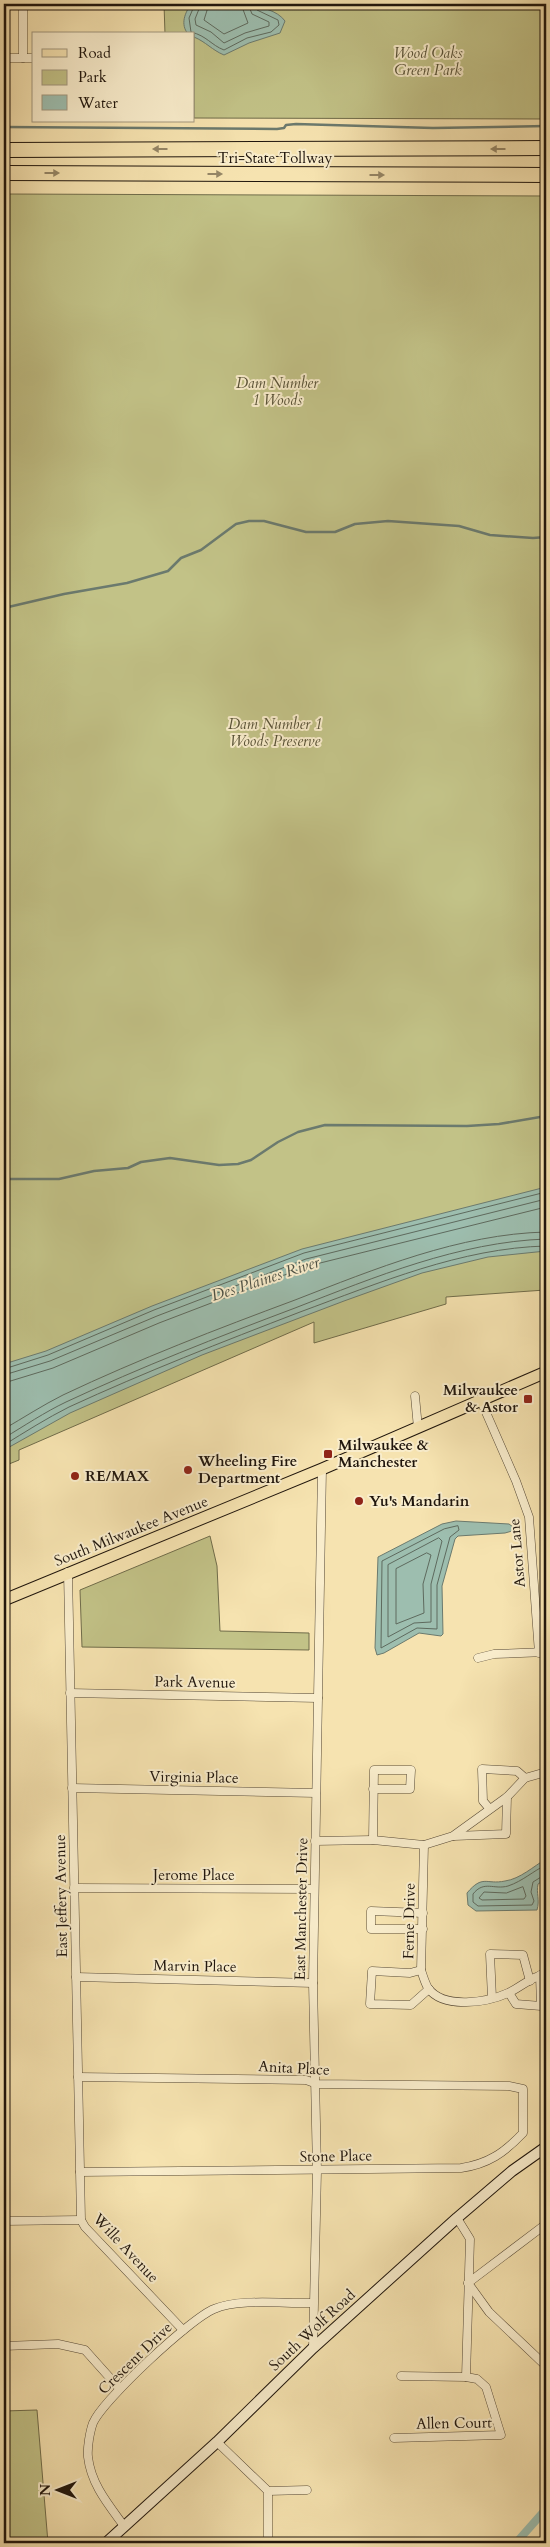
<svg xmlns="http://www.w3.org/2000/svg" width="550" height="2547" font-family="Cardo,serif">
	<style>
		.green { fill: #c2c287; stroke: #706c4a }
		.water { fill: #9dbeaf; stroke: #6b7a6e }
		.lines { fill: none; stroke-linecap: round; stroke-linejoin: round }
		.shore { stroke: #5e6a5e; stroke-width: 1 }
		.stream { stroke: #6b7a6e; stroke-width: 2.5 }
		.canal { stroke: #9dbeaf; stroke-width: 8 }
		.street-casing { stroke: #554835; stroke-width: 9 }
		.secondary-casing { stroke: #1f150c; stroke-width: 12 }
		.primary-casing { stroke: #1f150c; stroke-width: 13 }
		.highway-casing { stroke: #1f150c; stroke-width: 16 }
		.street { stroke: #f9edcc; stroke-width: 8 }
		.secondary { stroke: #f9edcc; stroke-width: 10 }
		.primary { stroke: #f6e3b0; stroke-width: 11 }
		.highway { stroke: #f6e3b0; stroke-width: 14 }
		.oneway { fill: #958666 }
		.poi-dot { fill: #8f2418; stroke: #f9edcc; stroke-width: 2 }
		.labels { text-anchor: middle; stroke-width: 4; stroke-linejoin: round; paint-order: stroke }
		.park-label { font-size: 15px; font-style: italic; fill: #585237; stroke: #f9edcc }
		.street-label { font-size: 15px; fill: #1f150c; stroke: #f9edcc }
		.poi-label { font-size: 15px; font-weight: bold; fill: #1f150c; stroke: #f9edcc; text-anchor: start }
		.water-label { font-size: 16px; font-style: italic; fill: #4b5045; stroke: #f9edcc }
	</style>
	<rect width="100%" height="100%" fill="#f6e3b0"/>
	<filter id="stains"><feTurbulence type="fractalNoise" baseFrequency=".004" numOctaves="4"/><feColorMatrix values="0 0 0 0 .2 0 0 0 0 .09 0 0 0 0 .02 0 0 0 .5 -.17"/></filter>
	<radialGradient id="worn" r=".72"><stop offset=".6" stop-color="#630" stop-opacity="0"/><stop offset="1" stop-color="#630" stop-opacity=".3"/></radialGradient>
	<g class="green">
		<path d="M164,4H546V119L194,118V34H165Z"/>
		<path d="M4,194L546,196V1269L545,1290L446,1297V1304L314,1343V1322L19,1450V1460L4,1466Z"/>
		<path d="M210,1536L217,1566L220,1631L309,1633V1650L82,1647L80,1590Z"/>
		<path d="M37,2410L48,2543H4V2411Z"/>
	</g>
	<g class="water">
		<path d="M191,4C217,4 270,0 285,21L280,33L249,43L224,55C212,50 206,42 194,37V34H188C180,24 185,13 191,4Z"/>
		<path d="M546,1187V1251L488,1257L422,1273L344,1301L202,1355L70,1413L4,1450V1364L46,1351L152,1306L302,1249Z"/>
		<path d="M456,1521L509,1524L513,1527L512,1531L505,1533L458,1536L455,1539L442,1586L443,1634L441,1636L419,1633L384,1653L377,1655L375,1648L378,1557L442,1524Z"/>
		<path d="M546,1859V1879L538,1884C536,1893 540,1900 537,1910L476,1911L468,1905L467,1893C483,1874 486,1885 505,1881C520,1879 534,1866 546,1859Z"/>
	</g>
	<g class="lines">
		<g class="shore">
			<path d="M195,4L189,18L191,32C207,36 211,45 224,50L247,38L271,32L279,25L278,20L257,10L254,4"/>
			<path d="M201,4L195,19L196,25L211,32L224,43L245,33L269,26V22L252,14L248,4"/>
			<path d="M209,4L204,20L224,34L248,23L241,4"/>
			<path d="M4,1369L48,1355L154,1310L304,1253L546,1192"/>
			<path d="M4,1375L50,1361L157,1316L306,1259L546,1199"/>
			<path d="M4,1383L53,1368L159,1323L308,1266L546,1207"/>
			<path d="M4,1429C23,1418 43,1405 63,1395C139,1359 217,1329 295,1300C375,1269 459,1234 546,1232"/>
			<path d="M4,1438C24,1426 45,1412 66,1402C141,1367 218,1337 295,1308C375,1277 459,1242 546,1239"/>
			<path d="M4,1445C25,1432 47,1418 69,1407C145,1372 222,1342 300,1312C379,1283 461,1248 546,1246"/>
			<path d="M458,1526L459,1530L450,1537L437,1585V1629L417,1628L381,1648L382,1561L444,1529Z"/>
			<path d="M439,1538L442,1541L431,1584V1622L414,1623L388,1637V1565Z"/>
			<path d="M427,1553L431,1555L423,1584L424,1613L396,1624V1569Z"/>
			<path d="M546,1865C533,1871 523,1881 508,1886C494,1890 484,1880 473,1894V1902L478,1906L532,1905L534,1901L531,1892L533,1882L546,1874"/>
			<path d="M523,1887L526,1896L524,1899L482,1900L479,1898L484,1892L506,1893Z"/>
		</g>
		<g class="stream">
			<path d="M4,127L277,129L284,128L286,125L296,124L433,128L546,126"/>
			<path d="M4,608L64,594L127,583L168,571L181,558L201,550L236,524L249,521H264L306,532H335L355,524L388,521L459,526L490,535L533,538L546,537"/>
			<path d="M4,1179H59L94,1171L128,1168L141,1162L170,1158L219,1165L238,1164L251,1160L278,1142L298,1132L325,1125L467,1126L499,1124L546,1116"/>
		</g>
		<path class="canal" d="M516,2543L546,2509"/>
		<g class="street-casing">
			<g id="street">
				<path d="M4,58H34"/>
				<path d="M23,58V4"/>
				<path d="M544,1374L546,1359"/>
				<path d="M415,1396L418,1428"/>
				<path d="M481,1401L516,1481L529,1517L539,1653"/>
				<path d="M68,1572L81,2220L85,2227L183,2330"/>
				<path d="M478,1658L494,1654L546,1652"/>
				<path d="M70,1693L318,1698"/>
				<path d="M72,1788L316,1793"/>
				<path d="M373,1789H410L411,1770H374L373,1840"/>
				<path d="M489,1808L483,1801L482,1769L517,1771L525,1778"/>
				<path d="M454,1836L506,1834L507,1797"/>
				<path d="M315,1841L373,1840L424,1845L453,1836L507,1797L525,1778L546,1772"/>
				<path d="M424,1845L421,1970C423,1976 425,1983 428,1988C444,2010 488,2002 508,1993C521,1987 532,1976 546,1974"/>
				<path d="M74,1888L314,1889"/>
				<path d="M423,1913L371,1911V1929H423"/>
				<path d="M421,1970L410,1973L372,1971L370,2004L411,2005L429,1989"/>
				<path d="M76,1977L313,1983"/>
				<path d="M509,1993L516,2004L541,2006L540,1975"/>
				<path d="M492,1998L490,1954L523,1955L530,1981"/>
				<path d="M78,2077L306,2080L317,2084L509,2086L523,2089V2133C504,2153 488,2164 461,2168L80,2172"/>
				<path d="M4,2221L81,2220"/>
				<path d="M468,2283L489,2312L546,2366"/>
				<path d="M468,2283L546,2224"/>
				<path d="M4,2346L58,2344L85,2350L119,2388"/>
				<path d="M313,2348L317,2171L313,1983L322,1469"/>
				<path d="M401,2376L466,2377"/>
				<path d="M394,2438L501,2435L486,2387L477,2379L466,2377L470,2239L457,2218"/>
				<path d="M217,2442L268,2491V2543"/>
				<path d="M268,2491L307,2490"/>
				<path d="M124,2526C108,2504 91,2484 88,2457C87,2448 90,2431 93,2423C103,2400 191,2318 214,2309C240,2298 285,2304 313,2303"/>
			</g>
		</g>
		<g class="secondary-casing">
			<path id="secondary" d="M106,2543L217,2442L313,2348L457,2218L512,2171L546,2147"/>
		</g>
		<g class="primary-casing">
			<path id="primary" d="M4,1600L322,1469L546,1372"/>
		</g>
		<g class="highway-casing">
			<g id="highway">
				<path d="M4,150L546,148"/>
				<path d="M4,173L546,175"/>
			</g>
		</g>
		<use href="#street" class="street"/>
		<use href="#secondary" class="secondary"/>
		<use href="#primary" class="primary"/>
		<use href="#highway" class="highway"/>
	</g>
	<defs><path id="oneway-solid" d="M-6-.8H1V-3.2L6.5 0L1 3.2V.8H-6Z" transform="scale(1.25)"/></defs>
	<g class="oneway">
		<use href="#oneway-solid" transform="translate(160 149) rotate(180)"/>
		<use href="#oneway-solid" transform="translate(498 149) rotate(-180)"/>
		<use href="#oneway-solid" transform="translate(52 173)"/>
		<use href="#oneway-solid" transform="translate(215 174)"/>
		<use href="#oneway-solid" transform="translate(377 175)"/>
	</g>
	<g class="poi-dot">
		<rect x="523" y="1394" width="10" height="10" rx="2.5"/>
		<rect x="323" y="1449" width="10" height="10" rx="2.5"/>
		<circle cx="188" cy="1470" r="5"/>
		<circle cx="75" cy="1476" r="5"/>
		<circle cx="359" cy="1501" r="5"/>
	</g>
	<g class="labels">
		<g class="park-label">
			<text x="428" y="58">Wood Oaks<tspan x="428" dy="17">Green Park</tspan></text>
			<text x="277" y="388">Dam Number<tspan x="277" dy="17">1 Woods</tspan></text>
			<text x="275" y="729">Dam Number 1<tspan x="275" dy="17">Woods Preserve</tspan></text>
		</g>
		<g class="street-label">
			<text x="275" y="163">Tri-State Tollway</text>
			<text transform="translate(131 1531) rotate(-22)" y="5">South Milwaukee Avenue</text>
			<text transform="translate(517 1553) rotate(-95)" y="5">Astor Lane</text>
			<text transform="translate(195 1682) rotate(1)" y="5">Park Avenue</text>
			<text transform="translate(194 1777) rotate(1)" y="5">Virginia Place</text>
			<text x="194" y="1880">Jerome Place</text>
			<text transform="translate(61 1896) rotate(-91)" y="5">East Jeffery Avenue</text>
			<text transform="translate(301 1909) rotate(-89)" y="5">East Manchester Drive</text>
			<text transform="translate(409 1921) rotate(-89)" y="5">Ferne Drive</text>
			<text transform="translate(195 1966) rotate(1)" y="5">Marvin Place</text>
			<text transform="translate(294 2068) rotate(3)" y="5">Anita Place</text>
			<text transform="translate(336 2156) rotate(-1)" y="5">Stone Place</text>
			<text transform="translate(126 2248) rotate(47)" y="5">Wille Avenue</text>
			<text transform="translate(312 2330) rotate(-43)" y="5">South Wolf Road</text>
			<text transform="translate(135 2358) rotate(-44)" y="5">Crescent Drive</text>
			<text transform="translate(454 2423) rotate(-1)" y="5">Allen Court</text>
		</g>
		<g class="poi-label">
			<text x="518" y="1395" text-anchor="end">Milwaukee<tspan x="518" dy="17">&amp; Astor</tspan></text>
			<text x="338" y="1450">Milwaukee &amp;<tspan x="338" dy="17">Manchester</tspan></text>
			<text x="198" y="1466">Wheeling Fire<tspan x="198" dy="17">Department</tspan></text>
			<text x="85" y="1481">RE/MAX</text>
			<text x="369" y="1506">Yu's Mandarin</text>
		</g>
		<g class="water-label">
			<text transform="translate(265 1278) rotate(-18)" y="6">Des Plaines River</text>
		</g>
	</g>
	<rect width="550" height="2547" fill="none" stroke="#f6e3b0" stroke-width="20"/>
	<rect x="5" y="5" width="540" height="2537" fill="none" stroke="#1f150c" stroke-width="2.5"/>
	<rect x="10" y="10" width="530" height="2527" fill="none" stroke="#1f150c"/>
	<rect x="32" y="32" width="162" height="90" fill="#f9edcc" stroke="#a2977f"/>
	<rect x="42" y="49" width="25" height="8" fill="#f6e3b0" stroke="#a2977f"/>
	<text x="78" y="58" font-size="15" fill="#1f150c">Road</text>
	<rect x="42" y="70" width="25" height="15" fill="#c2c287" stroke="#a2977f"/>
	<text x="78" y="82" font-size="15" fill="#1f150c">Park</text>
	<rect x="42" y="95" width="25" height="15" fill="#9dbeaf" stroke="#a2977f"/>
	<text x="78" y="108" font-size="15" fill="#1f150c">Water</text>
	<g transform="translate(58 2490) rotate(270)" stroke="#f9edcc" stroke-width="4" paint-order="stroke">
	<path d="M0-4L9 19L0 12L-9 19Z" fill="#1f150c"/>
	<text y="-8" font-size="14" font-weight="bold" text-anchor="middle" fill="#1f150c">N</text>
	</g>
	<rect width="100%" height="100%" filter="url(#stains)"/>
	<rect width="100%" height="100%" fill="url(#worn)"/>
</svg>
